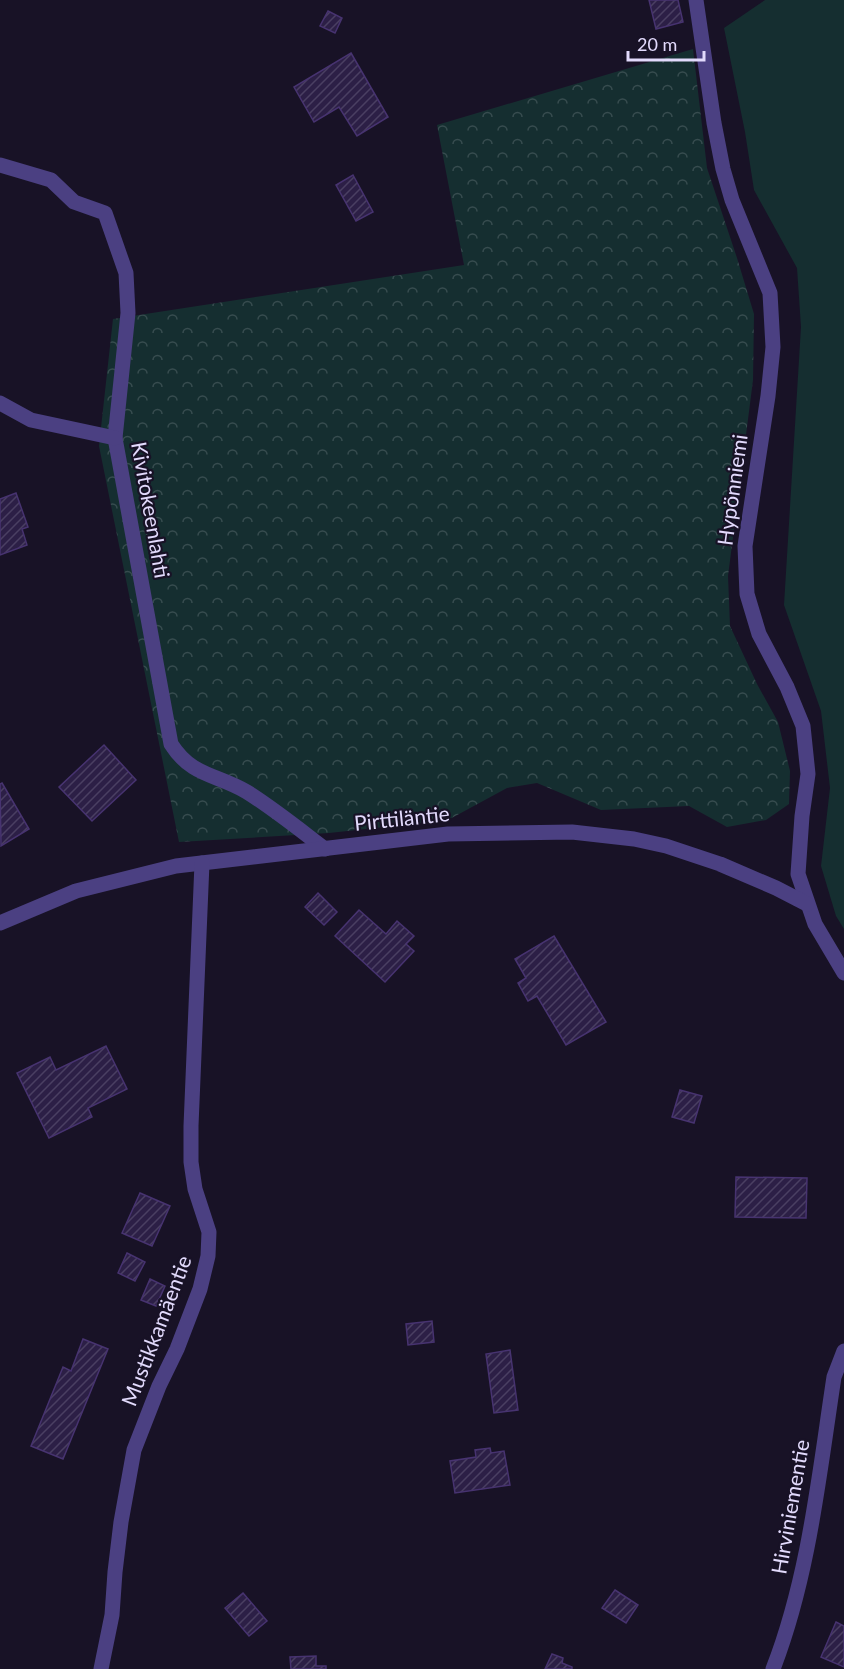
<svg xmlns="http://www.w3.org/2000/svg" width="844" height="1669" font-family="Lato,sans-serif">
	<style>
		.green { fill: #152e30 }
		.forest { fill: url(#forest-crowns) }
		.building { fill: url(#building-hatch); stroke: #473370; stroke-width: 1.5 }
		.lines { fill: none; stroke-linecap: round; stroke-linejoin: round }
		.minor { stroke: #4b4082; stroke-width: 15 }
		.labels { text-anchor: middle; stroke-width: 4.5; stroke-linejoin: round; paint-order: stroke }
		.street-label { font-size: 21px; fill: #e2dafc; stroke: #181226 }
	</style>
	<defs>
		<pattern id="forest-crowns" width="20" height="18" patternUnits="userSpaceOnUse" patternTransform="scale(1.5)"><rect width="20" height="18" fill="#152e30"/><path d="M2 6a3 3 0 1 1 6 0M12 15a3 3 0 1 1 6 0" fill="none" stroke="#374c4f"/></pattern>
		<pattern id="building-hatch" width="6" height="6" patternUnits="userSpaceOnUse" patternTransform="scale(1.5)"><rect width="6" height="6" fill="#2c1f46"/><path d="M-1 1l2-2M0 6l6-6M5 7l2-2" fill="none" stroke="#4a3f62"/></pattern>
	</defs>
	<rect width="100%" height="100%" fill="#181226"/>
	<path class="green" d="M765,0H844V929L836,916L821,866L830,788L821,711L784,605L801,327L797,268L754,190L745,132L724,28Z"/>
	<path class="forest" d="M693,49L707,168L737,258L754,314L753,380L728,576L730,626L757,684L778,722L790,771L789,804L766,820L727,827L689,806L601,810L537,783L507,788L448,820L329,833L179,842L99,446L113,319L464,265L437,125Z"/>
	<g class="building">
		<path d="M649,0H678L683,22L656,29Z"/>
		<path d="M328,11L342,18L335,33L320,26Z"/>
		<path d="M351,53L388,117L357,136L339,107L314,122L294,87Z"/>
		<path d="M353,175L373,212L356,221L336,185Z"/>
		<path d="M16,493L28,527L22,529L27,545L0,555V499Z"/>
		<path d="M104,745L136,780L92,821L59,787Z"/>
		<path d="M2,783L29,829L1,846L0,784Z"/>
		<path d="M318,893L337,912L324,925L305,907Z"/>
		<path d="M359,910L386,934L397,921L414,936L406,944L414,951L385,982L335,936Z"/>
		<path d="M554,936L606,1022L566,1045L537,996L528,1001L518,983L526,978L515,959Z"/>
		<path d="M106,1046L127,1089L88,1108L92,1117L49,1138L17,1073L50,1057L56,1070Z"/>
		<path d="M680,1090L702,1096L694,1123L672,1117Z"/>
		<path d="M736,1177L807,1178L806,1218L735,1217Z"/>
		<path d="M140,1193L170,1206L152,1246L122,1233Z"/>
		<path d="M127,1253L145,1262L135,1281L118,1273Z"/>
		<path d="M150,1279L165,1286L156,1306L141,1300Z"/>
		<path d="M432,1321L434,1342L408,1345L406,1324Z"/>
		<path d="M83,1339L108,1349L63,1459L31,1446L63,1367L71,1371Z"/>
		<path d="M510,1350L518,1410L494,1413L486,1354Z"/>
		<path d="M490,1448L491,1453L504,1451L510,1485L455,1493L450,1461L476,1457L475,1450Z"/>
		<path d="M615,1590L638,1605L626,1623L602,1608Z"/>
		<path d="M243,1593L267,1621L249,1636L225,1608Z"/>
		<path d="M836,1622L844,1626V1667L821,1657Z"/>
		<path d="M552,1654L563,1658L562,1663L572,1667V1669H545Z"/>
		<path d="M316,1656V1666H326V1669H291L290,1657Z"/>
	</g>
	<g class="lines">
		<g class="minor">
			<path d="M696,0L714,123L723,169L732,200L770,293L773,347L768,396L745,546L747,594L759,634L787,687L803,726L808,774L802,816L798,874L815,924L844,973"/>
			<path d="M0,165L51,180L74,202L105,213L126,273L128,313L115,438L171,744C192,777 217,774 247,792C274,809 300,830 325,849"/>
			<path d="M0,403L31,420L115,438"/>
			<path d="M0,923L76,891L176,866L448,834L572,832L634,839L666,846L720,864L776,888L807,904"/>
			<path d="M101,1669L112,1615L115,1572L121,1522L134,1450L159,1386L177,1349L200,1289L208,1256L209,1232L195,1189L191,1162V1126L202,863"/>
			<path d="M773,1669C809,1576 819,1475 834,1377L844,1351"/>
		</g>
	</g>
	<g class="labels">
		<g class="street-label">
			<text transform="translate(733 490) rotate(-82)" y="7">Hypönniemi</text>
			<text transform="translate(150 510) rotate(80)" y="7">Kivitokeenlahti</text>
			<text transform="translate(402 819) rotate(-6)" y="7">Pirttiläntie</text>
			<text transform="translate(157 1331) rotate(-69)" y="7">Mustikkamäentie</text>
			<text transform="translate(791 1507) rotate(-80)" y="7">Hirviniementie</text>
		</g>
	</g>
	<path d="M628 51v9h76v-9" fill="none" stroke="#e2dafc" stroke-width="3"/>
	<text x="637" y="51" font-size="18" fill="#e2dafc" stroke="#181226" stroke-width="4.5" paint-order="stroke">20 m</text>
</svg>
